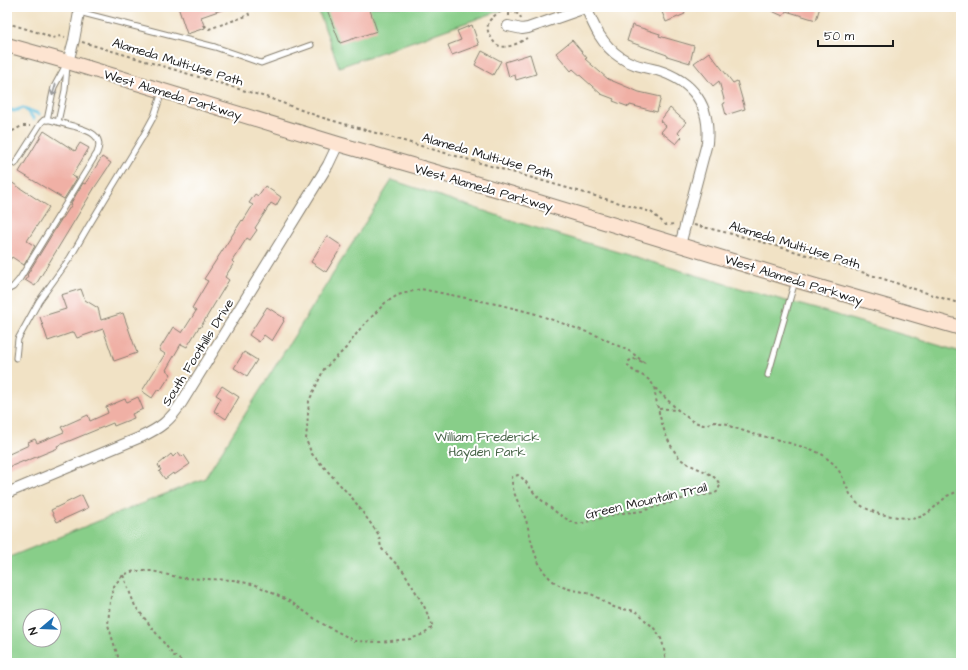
<svg xmlns="http://www.w3.org/2000/svg" width="968" height="670" font-family="'Architects Daughter',sans-serif">
	<style>
		.green { fill: #88ce89; stroke: #527552; fill-rule: evenodd }
		.lines { fill: none; stroke-linecap: round; stroke-linejoin: round }
		.stream { stroke: #60c0de; stroke-width: 3 }
		.building { fill: #f0b0a5 }
		.lane-casing { stroke: #867f70; stroke-width: 7 }
		.street-casing { stroke: #867f70; stroke-width: 12 }
		.secondary-casing { stroke: #867f70; stroke-width: 16 }
		.path { stroke: #867f70; stroke-width: 2; stroke-dasharray: 3 3; stroke-linecap: butt }
		.lane { stroke: #fff; stroke-width: 5 }
		.street { stroke: #fff; stroke-width: 10 }
		.secondary { stroke: #fde4d1; stroke-width: 14 }
		.oneway { stroke: #999 }
		.labels { text-anchor: middle; stroke-width: 4; stroke-linejoin: round; paint-order: stroke }
		.street-label { font-size: 13px; fill: #1c1c1c; stroke: #fff }
		.park-label { font-size: 13px; fill: #476348; stroke: #fff }
	</style>
	<rect width="100%" height="100%" fill="#fff"/>
	<filter id="ink" filterUnits="userSpaceOnUse"><feTurbulence type="fractalNoise" baseFrequency=".025" numOctaves="2"/><feDisplacementMap in="SourceGraphic" scale="8" xChannelSelector="R" yChannelSelector="G"/><feConvolveMatrix kernelMatrix="1 2 1 2 8 2 1 2 1" color-interpolation-filters="sRGB"/></filter>
	<filter id="wash" filterUnits="userSpaceOnUse"><feTurbulence type="fractalNoise" baseFrequency=".012" numOctaves="4" result="noise"/><feDisplacementMap in="SourceGraphic" scale="16" xChannelSelector="R" yChannelSelector="G"/><feGaussianBlur stdDeviation="0.9" result="paint"/><feColorMatrix in="noise" values="0 0 0 0 0 0 0 0 0 0 0 0 0 0 0 0 0 1.4 0 .05"/><feComposite in="paint" operator="in"/></filter>
	<g filter="url(#wash)">
		<rect width="100%" height="100%" fill="#f1e2c5"/>
		<g class="green">
			<path d="M317,7H511L339,67Z"/>
			<path d="M392,180L523,224L750,291L823,311L961,352V663H7V558L205,478ZM30,616H54V640H30Z"/>
		</g>
		<g class="lines">
			<g class="stream">
				<path d="M7,109L14,111L23,108L39,114"/>
				<path d="M26,110L34,119"/>
			</g>
		</g>
		<g id="blocks">
			<g class="building">
				<path d="M178,7H227V8L201,17L205,28L187,34Z"/>
				<path d="M326,7H369L377,31L340,43Z"/>
				<path d="M660,7H682L685,14L666,22Z"/>
				<path d="M763,7H820L816,20L786,11L783,16Z"/>
				<path d="M472,25L479,45L452,55L448,45L461,40L457,31Z"/>
				<path d="M632,25L660,34L659,36L694,46L690,63L667,56V55L627,41Z"/>
				<path d="M572,40L587,58L585,59L608,79L639,92L661,97L657,112L630,105L629,107L613,101L614,99L601,94L573,69L571,71L556,53Z"/>
				<path d="M482,51L501,61L493,75L475,65Z"/>
				<path d="M709,52L733,83L737,81L745,109L726,115L723,104L725,103L719,81L713,86L694,63Z"/>
				<path d="M530,54L536,74L516,80L515,75L509,77L505,62Z"/>
				<path d="M670,108L686,122L678,133L682,137L676,144L661,132L666,126L660,121Z"/>
				<path d="M44,131L75,151L80,143L89,148L72,176L77,178L64,199L19,172Z"/>
				<path d="M102,157L111,163L95,187L35,286L25,280L28,276L27,275L62,218H63L72,204L71,203L83,183L85,184Z"/>
				<path d="M11,182L49,207L27,241L35,246L24,265L12,257L7,264V188Z"/>
				<path d="M265,186L281,197L276,206L271,203L255,228L257,230L250,240L247,238L232,261L234,263L225,277L229,280L200,328L199,327L187,347L181,344L166,370L171,374L160,391L158,389L152,398L142,391L165,354L159,350L173,327L182,333L196,311L192,308L208,281L204,279L242,220L243,221L253,205L249,203L255,194L258,196Z"/>
				<path d="M327,236L342,246L326,272L311,262Z"/>
				<path d="M81,289L85,300L98,308L101,320L123,313L137,353L114,361L103,329L77,338L74,332L48,341L40,317L66,309L61,295Z"/>
				<path d="M267,307L284,318L283,320L284,321L272,341L264,335L259,342L249,335Z"/>
				<path d="M244,352L257,360L247,376L234,368Z"/>
				<path d="M222,386L239,397L226,419L214,411L221,398L216,395Z"/>
				<path d="M138,397L143,409L132,414L134,418L114,426L113,423L57,446L58,448L24,462V461L7,468V455L29,445L28,442L35,439L37,443L64,432L61,427L88,415L90,421L108,413L106,407L125,399L127,402Z"/>
				<path d="M178,452L182,457L184,455L190,464L174,475L173,473L165,479L159,471L161,470L158,465L171,454L173,457Z"/>
				<path d="M82,495L88,508L57,522L51,510Z"/>
			</g>
		</g>
	</g>
	<g filter="url(#ink)">
		<use href="#blocks" fill-opacity="0" stroke="#867f70" stroke-width="1"/>
		<g class="lines">
			<g class="lane-casing">
				<g id="lane">
					<path d="M79,12L215,47L261,63L311,45"/>
					<path d="M47,120L54,87L67,63"/>
					<path d="M58,122L65,90L67,66"/>
					<path d="M7,290L13,287L19,280L97,153C105,134 86,130 73,126C65,124 58,122 50,120H44L41,123L15,164"/>
					<path d="M16,358L18,339L39,301L70,258L88,227L142,138L154,116L162,92"/>
					<path d="M768,375L795,281"/>
				</g>
			</g>
			<g class="street-casing">
				<g id="street">
					<path d="M586,7C594,27 602,45 620,57C631,65 644,67 657,70C693,81 711,106 707,143L680,245"/>
					<path d="M508,26L522,29L528,28L588,7"/>
					<path d="M68,62L74,40L80,7"/>
					<path d="M7,493L141,437C160,428 170,421 182,402L328,165L338,144"/>
				</g>
			</g>
			<g class="secondary-casing">
				<path id="secondary" d="M7,45L68,62L338,144L509,193L795,280L961,328"/>
			</g>
			<g class="path">
				<path d="M508,7L509,11V17"/>
				<path d="M521,19L520,15C504,8 501,9 489,21C488,24 487,28 488,31C488,33 490,35 491,37C498,54 516,45 527,38"/>
				<path d="M7,23L43,34L52,38L61,36L65,37"/>
				<path d="M204,25L209,29L249,15L246,7"/>
				<path d="M82,42L269,98L320,117L651,212L666,225L676,224"/>
				<path d="M7,134L22,126H30"/>
				<path d="M694,225C784,245 873,276 961,304"/>
				<path d="M642,362C636,359 633,357 628,362V366C636,375 649,375 654,387C655,390 655,395 656,399C660,418 665,440 678,456C689,470 712,468 720,485L718,491L714,494L692,496L642,511L634,512L621,513L579,524C566,522 544,503 535,494C529,487 526,480 518,475L512,477C511,493 521,506 526,520C531,538 534,560 546,574C552,581 560,587 569,589C575,591 581,591 587,593C596,595 605,603 614,607C620,610 628,609 635,611C640,613 642,617 646,621C663,635 663,642 666,663"/>
				<path d="M655,388L678,410L692,421L703,425L715,422L728,424L729,426L756,435L772,438L813,450L823,455L835,465L841,474L850,494L857,503L865,508L879,514L911,519L920,517L928,513L947,496L961,490"/>
				<path d="M659,409C666,408 671,410 678,410"/>
				<path d="M123,575L135,606L174,656L185,663"/>
				<path d="M120,663L108,625L110,601L114,586L123,575L134,571H152L181,578L233,580L256,585L291,602L321,623L355,641L380,642L410,639L424,634L433,627L424,606L404,572L381,548L379,535L353,499L312,454L306,440L309,401L324,369L346,348L360,329L385,303L398,295L421,289L501,305L536,314L598,336L631,352L646,364"/>
			</g>
			<use href="#lane" class="lane"/>
			<use href="#street" class="street"/>
			<use href="#secondary" class="secondary"/>
		</g>
		<defs><path id="oneway-shaft" d="M-6 0H5M1.5-3L5.5 0L1.5 3" fill="none" stroke-width="1.6" stroke-linecap="round" stroke-linejoin="round"/></defs>
		<use class="oneway" href="#oneway-shaft" transform="translate(54 90) rotate(107)"/>
	</g>
	<g class="labels">
		<g class="street-label">
			<text transform="translate(178 61) rotate(17)" y="5">Alameda Multi-Use Path</text>
			<text transform="translate(173 94) rotate(17)" y="5">West Alameda Parkway</text>
			<text transform="translate(488 155) rotate(16)" y="5">Alameda Multi-Use Path</text>
			<text transform="translate(484 187) rotate(16)" y="5">West Alameda Parkway</text>
			<text transform="translate(795 244) rotate(17)" y="5">Alameda Multi-Use Path</text>
			<text transform="translate(794 279) rotate(17)" y="5">West Alameda Parkway</text>
			<text transform="translate(197 352) rotate(-58)" y="5">South Foothills Drive</text>
			<text transform="translate(646 500) rotate(-13)" y="5">Green Mountain Trail</text>
		</g>
		<g class="park-label">
			<text x="487" y="441">William Frederick<tspan x="487" dy="15">Hayden Park</tspan></text>
		</g>
	</g>
	<rect width="968" height="670" fill="none" stroke="#fff" stroke-width="24"/>
	<g transform="translate(42 628) rotate(251)"><circle r="19" fill="#ffffff" stroke="#a4a4a4"/>
	<path d="M0-3L7 15L0 10L-7 15Z" fill="#1f6fb2"/>
	<text y="-6" font-size="11" font-weight="bold" text-anchor="middle" fill="#1c1c1c">N</text>
	</g>
	<path d="M818 40v6h75v-6" fill="none" stroke="#1c1c1c" stroke-width="2"/>
	<text x="824" y="40" font-size="12" fill="#1c1c1c" stroke="#ffffff" stroke-width="3" paint-order="stroke">50 m</text>
</svg>
